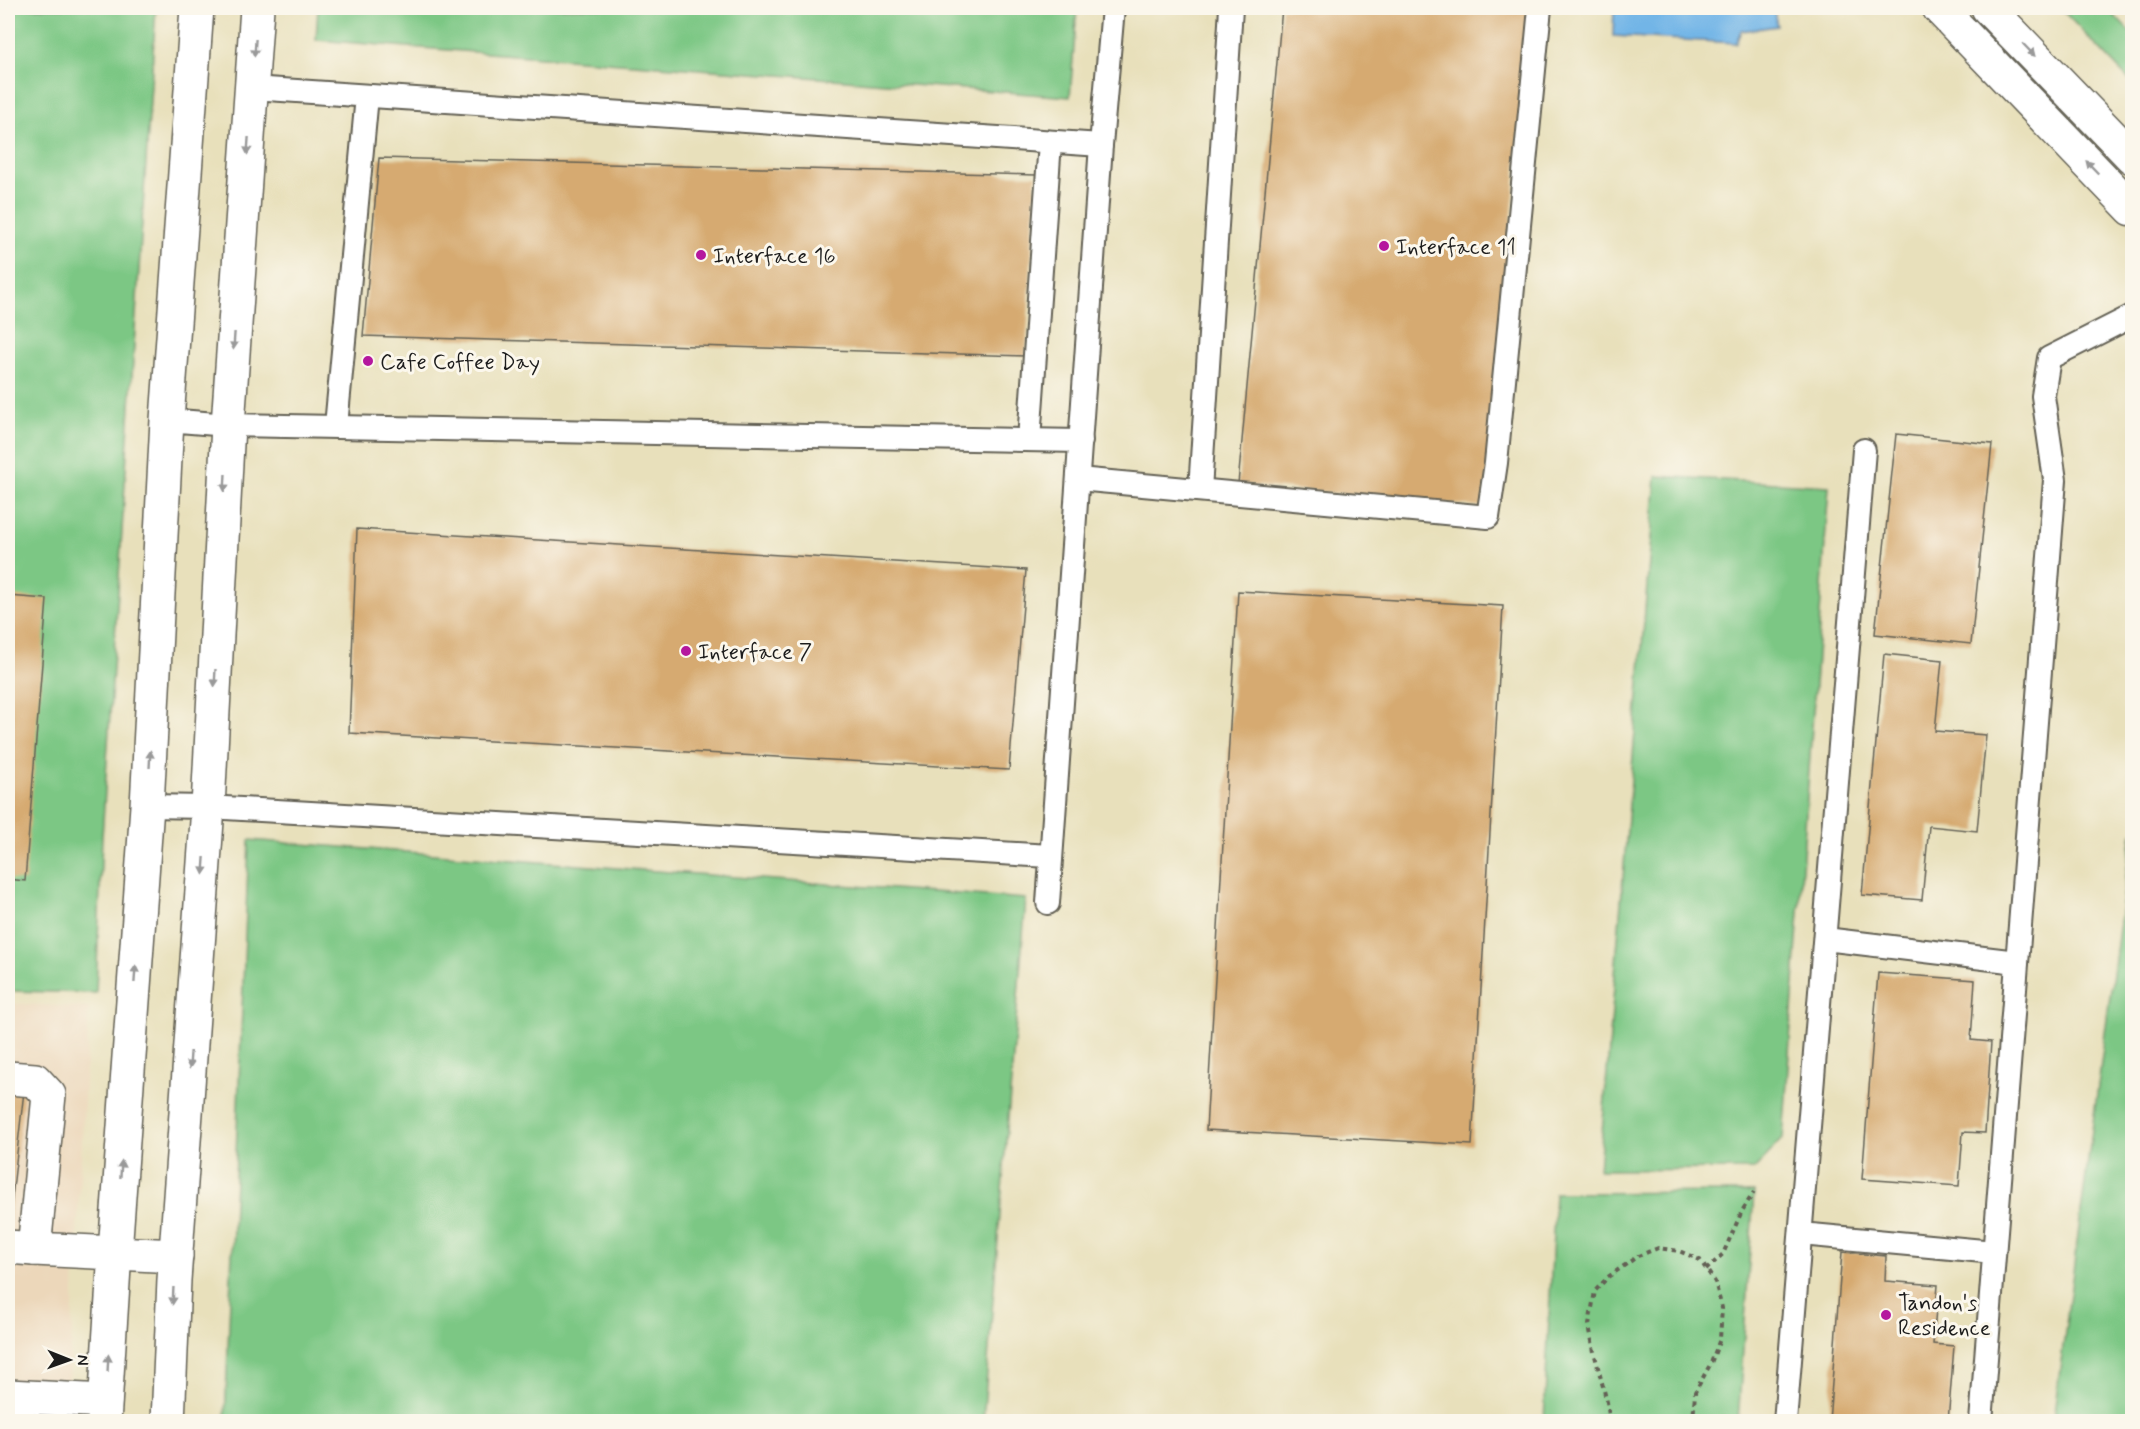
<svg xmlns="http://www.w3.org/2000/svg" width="2140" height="1429" font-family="Mynerve,sans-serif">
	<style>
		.built { fill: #ecd7ba }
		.green { fill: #7cc784; stroke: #4c7250; stroke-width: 1.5 }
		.water { fill: #72b5e7; stroke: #476882; stroke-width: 1.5 }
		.building { fill: #d6aa71 }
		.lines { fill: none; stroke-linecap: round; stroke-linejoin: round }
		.lane-casing { stroke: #636154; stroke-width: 26 }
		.street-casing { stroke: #636154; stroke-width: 36 }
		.secondary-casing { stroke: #636154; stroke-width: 36 }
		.path { stroke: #636154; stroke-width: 4; stroke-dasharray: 4.5 4.5; stroke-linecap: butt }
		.lane { stroke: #fff; stroke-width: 22 }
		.street { stroke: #fff; stroke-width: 33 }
		.secondary { stroke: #fff; stroke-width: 33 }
		.oneway { fill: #999 }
		.poi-dot { fill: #b5179e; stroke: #fbf7ec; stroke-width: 2 }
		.labels { text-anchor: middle; stroke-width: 6; stroke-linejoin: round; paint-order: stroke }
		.poi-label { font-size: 22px; fill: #1c1c1c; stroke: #fbf7ec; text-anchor: start }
	</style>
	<rect width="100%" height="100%" fill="#fbf7ec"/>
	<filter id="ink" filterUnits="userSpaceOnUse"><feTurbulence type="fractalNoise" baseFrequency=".0167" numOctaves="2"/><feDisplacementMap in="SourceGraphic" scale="12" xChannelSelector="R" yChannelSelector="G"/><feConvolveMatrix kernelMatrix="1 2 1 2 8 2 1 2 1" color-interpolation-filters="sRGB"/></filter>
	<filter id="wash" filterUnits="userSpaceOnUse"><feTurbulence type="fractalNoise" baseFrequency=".008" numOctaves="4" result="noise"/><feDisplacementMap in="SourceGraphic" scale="24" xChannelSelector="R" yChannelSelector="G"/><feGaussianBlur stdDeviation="1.35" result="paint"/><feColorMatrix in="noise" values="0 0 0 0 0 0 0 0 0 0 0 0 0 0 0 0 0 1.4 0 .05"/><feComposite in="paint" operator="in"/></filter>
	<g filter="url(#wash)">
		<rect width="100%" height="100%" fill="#e8e0bb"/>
		<path class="built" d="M8,1003L89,1008L67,1421H8Z"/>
		<g class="green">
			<path d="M8,8H156L102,837L96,993L8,991Z"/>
			<path d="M318,8H1077L1070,97L316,40Z"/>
			<path d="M2060,8H2107L2132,34V83Z"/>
			<path d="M1656,476L1829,486L1783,1139L1754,1169L1599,1170Z"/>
			<path d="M2132,832V1421H2053Z"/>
			<path d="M249,840L1026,899L983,1421H225Z"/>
			<path d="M1754,1192L1738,1421H1544L1555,1193Z"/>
		</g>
		<path class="water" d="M1614,8H1766L1774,10L1777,26L1741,31L1736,43L1613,36Z"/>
		<g id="blocks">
			<g class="building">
				<path d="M1282,8H1531L1485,507L1238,484Z"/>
				<path d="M379,158L1036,175L1026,356L363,336Z"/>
				<path d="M1896,434L1992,444L1971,644L1875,634Z"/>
				<path d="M357,529L1026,570L1009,770L349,733Z"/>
				<path d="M1238,591L1503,606L1472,1145L1206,1130Z"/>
				<path d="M8,596L47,599L25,881L8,879Z"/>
				<path d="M1884,654L1942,660L1935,731L1986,735L1977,831L1929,826L1922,900L1862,895Z"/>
				<path d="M1878,973L1975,980L1971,1040L1991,1042L1985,1133L1963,1132L1959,1186L1862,1179Z"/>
				<path d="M8,1090L24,1091L9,1224H8Z"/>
				<path d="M1842,1252L1886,1256L1885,1281L1938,1285L1933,1344L1954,1346L1948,1422H1829Z"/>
			</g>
		</g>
	</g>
	<g filter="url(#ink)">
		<use href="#blocks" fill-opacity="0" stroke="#636154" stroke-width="1.5"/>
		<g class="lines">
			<g class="lane-casing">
				<g id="lane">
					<path d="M252,88L1101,145"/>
					<path d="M167,420L228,425L1081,441"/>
					<path d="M336,426L367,96"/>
					<path d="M1029,440L1050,142"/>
					<path d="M1078,479L1488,517L1496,463L1540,8"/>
					<path d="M1200,490L1231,8"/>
					<path d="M147,806L208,807L1050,856"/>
					<path d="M1048,903L1101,145L1113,8"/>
					<path d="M1825,939L2017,962"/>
					<path d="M1801,1234L1994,1252"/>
					<path d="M1785,1422L1864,450"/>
					<path d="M1981,1422L2055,480L2043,396L2049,358L2132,316"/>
				</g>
			</g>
			<g class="street-casing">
				<g id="street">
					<path d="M8,1078L35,1080L49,1095L34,1249L176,1256"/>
					<path d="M8,1247L34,1249"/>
					<path d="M8,1396L105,1401"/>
				</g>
			</g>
			<g class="secondary-casing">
				<g id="secondary">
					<path d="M1939,8L2132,209"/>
					<path d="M1988,8L2132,157"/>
					<path d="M104,1422L115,1252L147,806L167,420L197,8"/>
					<path d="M168,1422L174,1280L208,807L228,425L257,8"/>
				</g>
			</g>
			<g class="path">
				<path d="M1706,1270L1723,1254L1742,1211L1754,1192"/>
				<path d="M1610,1422L1607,1402L1594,1352L1589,1325L1595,1291L1608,1277L1638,1256L1658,1248L1679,1251L1700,1260L1715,1282L1722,1308L1720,1339L1711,1363L1695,1392L1693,1422"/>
			</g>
			<use href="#lane" class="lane"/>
			<use href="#street" class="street"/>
			<use href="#secondary" class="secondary"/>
		</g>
		<defs><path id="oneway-solid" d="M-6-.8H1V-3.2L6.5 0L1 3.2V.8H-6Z" transform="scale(1.5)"/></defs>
		<g class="oneway">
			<use href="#oneway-solid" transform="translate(255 48) rotate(94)"/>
			<use href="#oneway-solid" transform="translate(2029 50) rotate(46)"/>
			<use href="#oneway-solid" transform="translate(248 146) rotate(94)"/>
			<use href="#oneway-solid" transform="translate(2092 167) rotate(-134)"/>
			<use href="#oneway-solid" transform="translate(234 341) rotate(94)"/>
			<use href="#oneway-solid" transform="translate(225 483) rotate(93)"/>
			<use href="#oneway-solid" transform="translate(215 678) rotate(93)"/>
			<use href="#oneway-solid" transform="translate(150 759) rotate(-87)"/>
			<use href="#oneway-solid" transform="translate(204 866) rotate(94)"/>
			<use href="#oneway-solid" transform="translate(135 974) rotate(-86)"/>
			<use href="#oneway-solid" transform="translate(190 1060) rotate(94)"/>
			<use href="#oneway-solid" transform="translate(121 1169) rotate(-86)"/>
			<use href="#oneway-solid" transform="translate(173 1296) rotate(93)"/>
			<use href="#oneway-solid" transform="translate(108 1363) rotate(-87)"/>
		</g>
	</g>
	<g class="poi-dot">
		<circle cx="1384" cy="246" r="6"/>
		<circle cx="701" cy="255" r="6"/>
		<circle cx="368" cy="361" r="6"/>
		<circle cx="686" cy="651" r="6"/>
		<circle cx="1886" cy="1315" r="6"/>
	</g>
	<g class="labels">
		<g class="poi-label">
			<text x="1396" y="254">Interface 11</text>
			<text x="713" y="263">Interface 16</text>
			<text x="380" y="369">Cafe Coffee Day</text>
			<text x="698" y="659">Interface 7</text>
			<text x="1898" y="1310">Tandon's<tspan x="1898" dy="25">Residence</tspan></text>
		</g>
	</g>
	<rect width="2140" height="1429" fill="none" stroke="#fbf7ec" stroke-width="30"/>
	<g transform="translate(69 1360) rotate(91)" stroke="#fbf7ec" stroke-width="4.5" paint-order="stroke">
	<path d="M0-4.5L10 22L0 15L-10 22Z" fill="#1c1c1c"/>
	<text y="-9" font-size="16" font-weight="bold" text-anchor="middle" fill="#1c1c1c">N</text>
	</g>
</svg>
